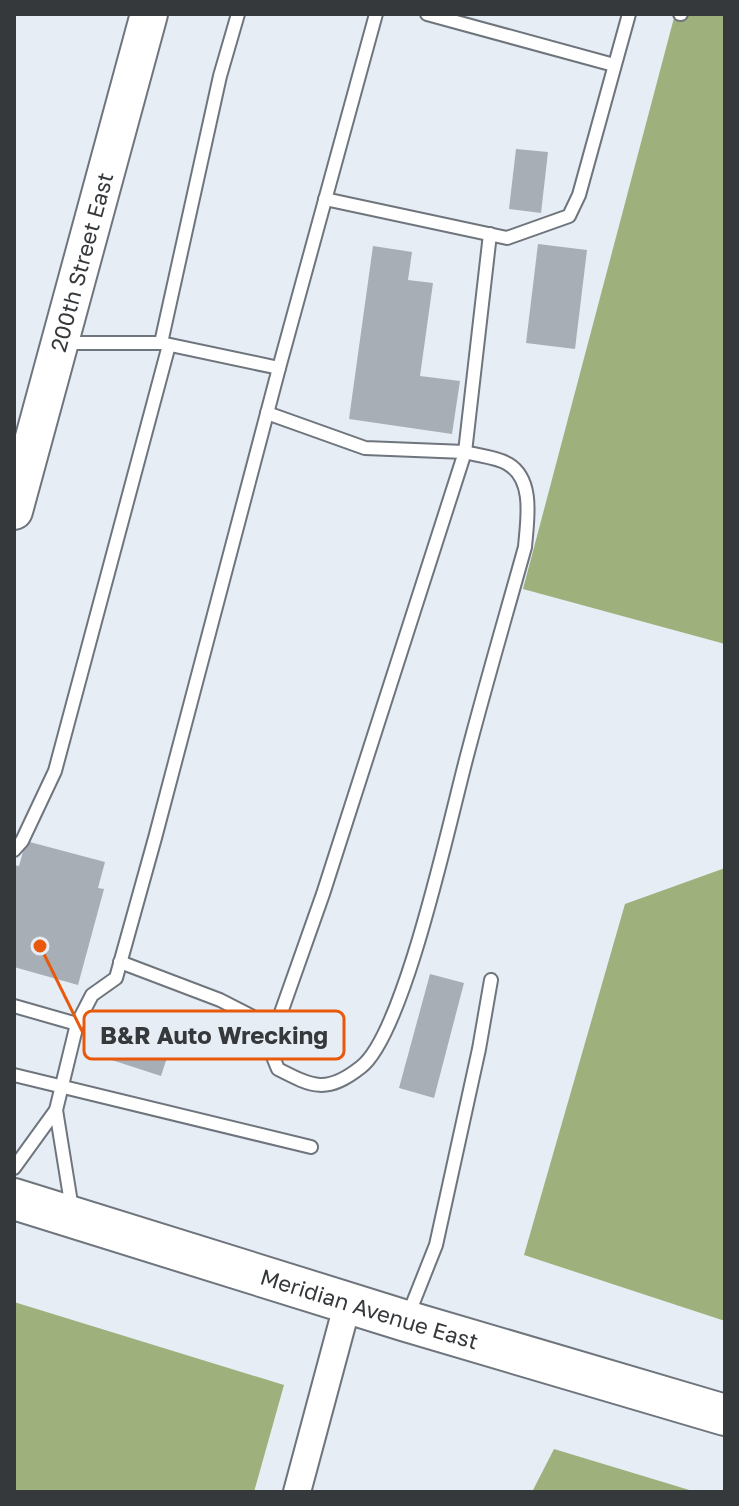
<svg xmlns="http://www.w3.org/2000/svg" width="739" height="1506" font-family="'Golos Text',sans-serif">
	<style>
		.forest { fill: #9eb17c }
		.building { fill: #a7aeb6 }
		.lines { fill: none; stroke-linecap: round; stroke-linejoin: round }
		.lane-casing { stroke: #6f757c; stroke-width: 16 }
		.street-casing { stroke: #6f757c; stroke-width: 30 }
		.secondary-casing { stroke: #6f757c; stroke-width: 40 }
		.primary-casing { stroke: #6f757c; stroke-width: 44 }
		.lane { stroke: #fff; stroke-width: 12 }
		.street { stroke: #fff; stroke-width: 26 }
		.secondary { stroke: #fff; stroke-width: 36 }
		.primary { stroke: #fff; stroke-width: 40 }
		.labels { text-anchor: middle; stroke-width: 8; stroke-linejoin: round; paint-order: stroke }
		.street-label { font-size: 22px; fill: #36393c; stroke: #e6edf5 }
		.leader { fill: none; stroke: #e8590c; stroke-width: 3 }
		.callout-dot { fill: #e8590c; stroke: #e6edf5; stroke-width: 3 }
		.callout { fill: #e6edf5; stroke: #e8590c; stroke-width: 3 }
		.callout-label { font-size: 24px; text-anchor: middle; font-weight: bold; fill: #36393c }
	</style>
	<rect width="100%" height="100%" fill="#e6edf5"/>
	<g class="forest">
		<path d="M675,14H725V644L523,589Z"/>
		<path d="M725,868V1321L524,1255L625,904Z"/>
		<path d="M14,1302L284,1385L254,1492H14Z"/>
		<path d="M554,1449L696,1492H532Z"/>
	</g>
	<g class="building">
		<path d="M516,149L548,152L541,213L509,209Z"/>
		<path d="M538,244L587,250L575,349L526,343Z"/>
		<path d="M373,246L412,252L408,280L433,283L420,376L460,381L452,434L349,419Z"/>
		<path d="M26,841L105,862L98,888L104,889L78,985L14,967V865L19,866Z"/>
		<path d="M430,974L464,983L434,1098L399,1088Z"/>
		<path d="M98,1015L173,1039L161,1076L87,1052Z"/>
	</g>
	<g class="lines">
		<g class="lane-casing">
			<g id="lane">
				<path d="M427,14L614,65"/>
				<path d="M680,14H681"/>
				<path d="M325,199L507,238L569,216L579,195L629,14"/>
				<path d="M161,343L220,76L238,14"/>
				<path d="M279,368L376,14"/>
				<path d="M267,413L365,448L465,452L490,234"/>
				<path d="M14,850L22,841L55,771L169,345"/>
				<path d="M120,962L220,1000L255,1018L277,1024L323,894L465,452C479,456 497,457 508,464C535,480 527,521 525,547C506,615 486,683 468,752C451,814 405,1033 361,1067C327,1094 313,1087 278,1069L271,1052L277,1024"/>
				<path d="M14,1006L77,1024"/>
				<path d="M14,1075L311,1147"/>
				<path d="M56,1110L72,1209"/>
				<path d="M14,1168L56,1110L77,1024L92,995L116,978L155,838L279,368L161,343H62"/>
				<path d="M407,1318L436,1245L479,1049L491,980"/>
			</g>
		</g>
		<g class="street-casing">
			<path id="street" d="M297,1492L348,1302"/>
		</g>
		<g class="secondary-casing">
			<g id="secondary">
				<path id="s1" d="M14,511L149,14"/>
			</g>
		</g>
		<g class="primary-casing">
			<g id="primary">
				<path id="s2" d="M14,1199L406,1321L725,1415"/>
			</g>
		</g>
		<use href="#lane" class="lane"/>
		<use href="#street" class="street"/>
		<use href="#secondary" class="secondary"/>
		<use href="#primary" class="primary"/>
	</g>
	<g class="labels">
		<g class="street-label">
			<text dy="8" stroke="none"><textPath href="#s1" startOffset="258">200th Street East</textPath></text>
			<text dy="8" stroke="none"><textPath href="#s2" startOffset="372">Meridian Avenue East</textPath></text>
		</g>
	</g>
	<path class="leader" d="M40 946L84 1035"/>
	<circle class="callout-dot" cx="40" cy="946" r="8"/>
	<rect class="callout" x="84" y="1011" width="260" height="48" rx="8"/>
	<g class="callout-label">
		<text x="214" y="1044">B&amp;R Auto Wrecking</text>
	</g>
	<rect width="739" height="1506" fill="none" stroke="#36393c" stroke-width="32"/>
</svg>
